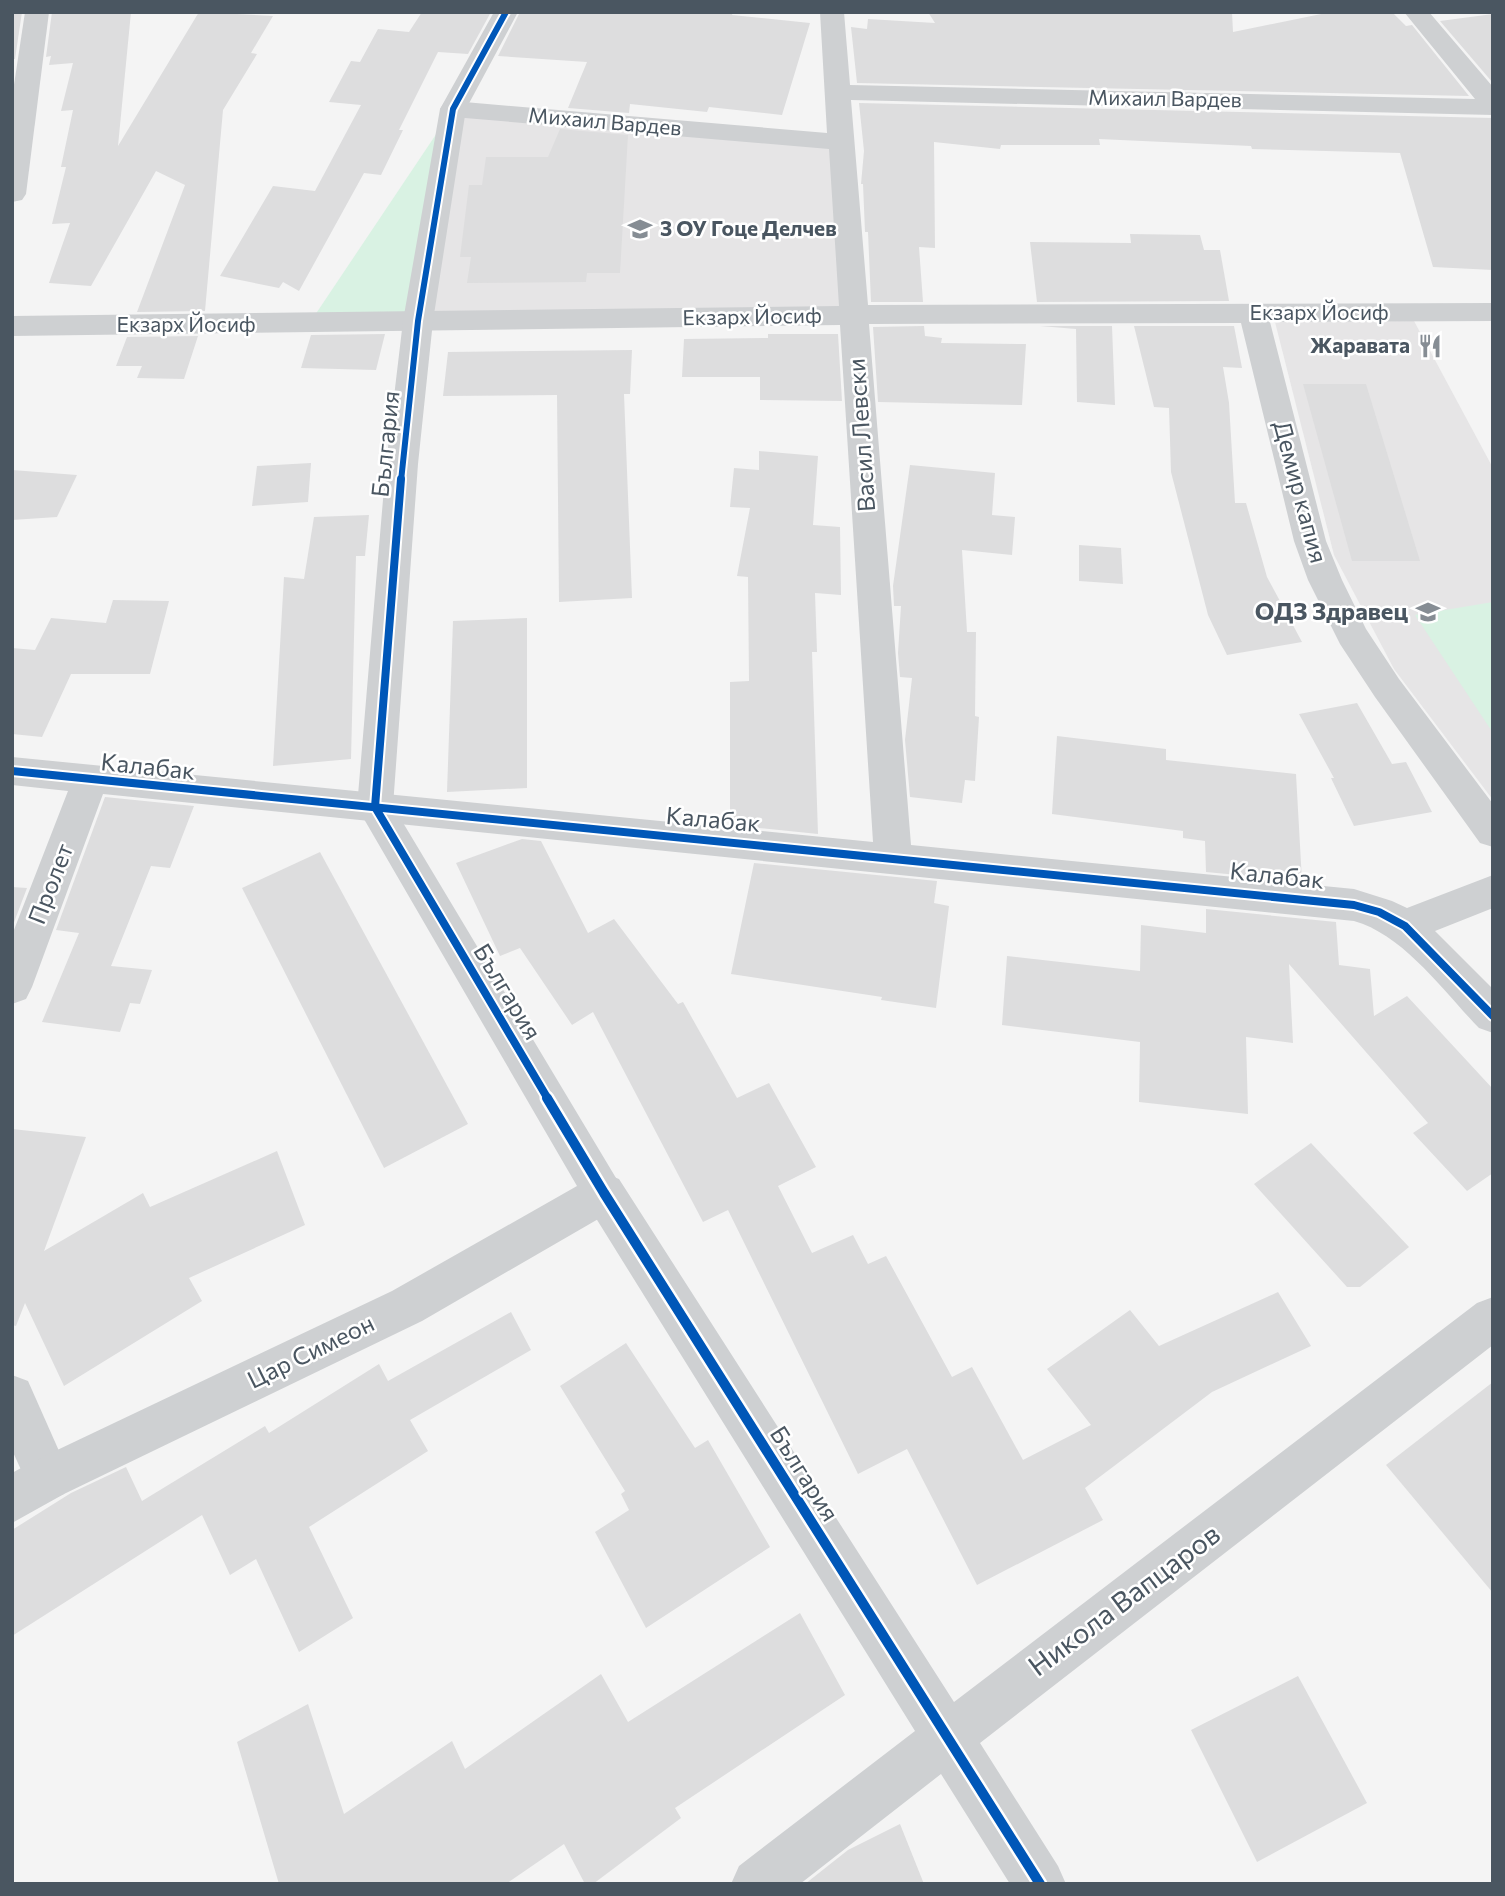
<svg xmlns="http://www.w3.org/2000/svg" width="1505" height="1896" font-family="Commissioner,sans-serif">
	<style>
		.education { fill: #e6e5e6 }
		.green { fill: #d9f2e3 }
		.building { fill: #ddddde }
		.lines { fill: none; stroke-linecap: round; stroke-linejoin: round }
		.minor { fill: #ced0d2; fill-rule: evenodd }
		.tertiary { fill: #ced0d2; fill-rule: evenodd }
		.cycleway-far2-casing { stroke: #fff; stroke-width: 10 }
		.cycleway-far1-casing { stroke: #fff; stroke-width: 12 }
		.cycleway-casing { stroke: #fff; stroke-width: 15 }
		.cycleway-far2 { stroke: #0057b8; stroke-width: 6 }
		.cycleway-far1 { stroke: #0057b8; stroke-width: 8 }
		.cycleway { stroke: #0057b8; stroke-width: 10 }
		.labels { text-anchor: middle; stroke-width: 5; stroke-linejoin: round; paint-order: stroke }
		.far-street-label { font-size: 21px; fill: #4a5661; stroke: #fff }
		.far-poi-label { font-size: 21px; font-weight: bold; fill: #4a5661; stroke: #fff; text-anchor: start }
		.street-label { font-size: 24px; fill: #4a5661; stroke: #fff }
		.poi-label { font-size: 24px; font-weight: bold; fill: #4a5661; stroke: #fff; text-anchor: end }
		.near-street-label { font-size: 28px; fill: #4a5661; stroke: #fff }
	</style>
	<rect width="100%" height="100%" fill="#f4f4f4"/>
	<g class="education">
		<path d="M453,109L841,142L853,315L418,321Z"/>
		<path d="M1414,321L1493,468V800L1394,669L1334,555L1275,322Z"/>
	</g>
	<g class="green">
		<path d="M453,109L418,321L309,324Z"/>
		<path d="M1493,602V733L1415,615Z"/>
	</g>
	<g class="building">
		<path d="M12,12H22L15,59H12Z"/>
		<path d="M52,12H131L118,146L199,12L273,16L251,53L257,54L223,110L205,311L137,312L185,185L156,171L91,286L49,283L70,223L52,224L66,167H61L73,110L61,111L73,63L49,65L51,56L46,57Z"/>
		<path d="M422,12H491L468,54L438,52L399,130H403L381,175L364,173L299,291L283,282L279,288L220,276L273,186L315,191L361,105L329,102L351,61L360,62L378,29L409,32Z"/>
		<path d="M520,12H733L732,15L810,23L782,115L709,107L707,112L630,104L629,113L568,108L587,62L498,56Z"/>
		<path d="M928,12H1232L1233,32L1331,12H1392L1406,26L1412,25L1469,96L857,83L851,27L867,29L868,19L935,23Z"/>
		<path d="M1493,14V83L1440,21Z"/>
		<path d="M859,103L1493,118V270L1433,267L1400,153L1252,149L1251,146L1099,139L1100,145H1001L1000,149L934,142L935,248L919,247L923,302H871L868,232H865L863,184H861L864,151Z"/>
		<path d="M560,129L628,135L620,273H587L586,282L467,283L471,257H460L469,185H482L486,157H548Z"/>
		<path d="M1130,234L1200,235L1204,250H1220L1229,301L1037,302L1030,242L1131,243Z"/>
		<path d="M924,326L925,336L942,338L941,343L1026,344L1022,405L878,402L873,327Z"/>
		<path d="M1040,326H1112L1115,405L1077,402L1076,329Z"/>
		<path d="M1134,326H1234L1242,368L1223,367L1229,403L1235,503H1246L1267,577L1302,642L1227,655L1208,615L1171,472L1169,408L1154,407Z"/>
		<path d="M385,334L376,370L301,368L311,335Z"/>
		<path d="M768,334H838L842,401L760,400V377H682L684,339L768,338Z"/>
		<path d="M198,336L184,379L137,378L142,366H116L127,337Z"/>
		<path d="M632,350L630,394H624L632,598L559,602L557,395L443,396L448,352Z"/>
		<path d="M1303,384H1366L1420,561H1352Z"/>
		<path d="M759,451L818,456L813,525L840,527L841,595L815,593L817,652H812L818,834L730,825V682L749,681L748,577L737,576L750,508L730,507L734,468L759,470Z"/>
		<path d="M311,463L308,502L252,506L257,466Z"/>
		<path d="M910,465L995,473L992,515L1015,517L1012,555L962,550L967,632H976L975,716L979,717L975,781L965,780L962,803L910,797L905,740L912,678L900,677L898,653L901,606H894L893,586Z"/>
		<path d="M12,470L77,475L57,517L12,520Z"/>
		<path d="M369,515L365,556H356L351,759L273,766L284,577L304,579L314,517Z"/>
		<path d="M1079,545L1121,548L1123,584L1079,581Z"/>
		<path d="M113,600L169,601L150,674H71L42,737L12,734V648L35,650L51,618L106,623Z"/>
		<path d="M527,618V788L447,792L453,621Z"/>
		<path d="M1357,703L1392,764L1406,762L1432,812L1354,826L1331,778H1334L1299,714Z"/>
		<path d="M1057,736L1166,749V760L1296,774L1302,881L1206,872L1205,841L1183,838V831L1052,814Z"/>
		<path d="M105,797L194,806L170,868L151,866L111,966L152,970L140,1004L130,1003L120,1032L42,1022L79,933L56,930Z"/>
		<path d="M522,839L541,841L588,933L614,919L678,1004L683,1002L737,1098L769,1083L816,1167L778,1186L812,1253L853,1235L868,1264L886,1256L952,1377L972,1367L1023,1460L1091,1425L1047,1369L1130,1310L1159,1346L1278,1292L1311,1346L1212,1392L1085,1488L1103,1520L977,1585L907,1449L858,1474L728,1210L703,1222L593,1012L572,1025L520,948L500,956L456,863Z"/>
		<path d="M320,852L468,1124L384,1168L242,888Z"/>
		<path d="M754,863L937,881L934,903L949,906L936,1008L881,1000L882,997L731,974Z"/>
		<path d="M12,887L27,888L13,925H12Z"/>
		<path d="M1206,909L1336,922L1339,965L1370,969L1374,1016L1407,996L1493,1089V1173L1467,1191L1413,1133L1428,1123L1289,964L1293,1043L1246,1037L1248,1114L1139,1102L1140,1042L1002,1025L1007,956L1140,971L1141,925L1206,933Z"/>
		<path d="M12,1129L86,1137L44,1251L143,1193L150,1207L277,1151L305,1225L189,1278L202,1301L64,1386L25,1303L16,1326L12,1325Z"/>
		<path d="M1311,1143L1409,1247L1360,1287H1347L1254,1184Z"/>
		<path d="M511,1312L531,1350L410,1420L428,1451L309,1527L353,1618L299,1652L256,1559L230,1575L202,1515L12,1636V1530L71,1493L126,1467L142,1501L265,1426L269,1433L379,1364L388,1381Z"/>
		<path d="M626,1343L695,1448L708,1440L770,1547L646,1628L595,1532L629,1510L621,1494L625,1491L560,1386Z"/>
		<path d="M1493,1382V1593L1386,1465Z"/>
		<path d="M800,1613L845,1695L675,1808L681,1818L593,1884H585L564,1844L506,1884H279L237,1742L308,1704L344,1814L452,1741L465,1769L601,1674L628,1722Z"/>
		<path d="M1298,1676L1367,1803L1257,1862L1191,1730Z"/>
		<path d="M900,1824L924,1884H805L848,1850Z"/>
	</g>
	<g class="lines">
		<g class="minor">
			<path d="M25,12H49L26,194L22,200L12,202V98Z"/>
			<path d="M820,12H844L850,85L1475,99L1404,12H1429L1493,87V115L851,100L868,305L1493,303V321L1270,322L1326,541L1342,580L1366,629L1399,679L1493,804V847L1480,843L1375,697L1340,644L1308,580L1294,541L1241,323L869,324L911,845L1354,889L1392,901L1407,908L1493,875V908L1435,931L1493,989V1033L1479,1028C1444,992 1404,935 1354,921L103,794L32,987L26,999L12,1004V935L68,791L12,785V757L873,842L840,325L12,336V316L839,306L829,149L453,117L444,115L440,109L444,103L453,101L827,133Z"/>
			<path d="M604,1173L619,1179L954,1702L1477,1303L1493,1297V1345L980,1743L1058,1866L1066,1884H1010L941,1774L800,1884H731L739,1866L915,1731L589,1207L583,1193L589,1179Z"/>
			<path d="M12,1375L28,1381L71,1478L64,1494L48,1501L32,1494L12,1450Z"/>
		</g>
		<path class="tertiary" d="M494,12H518L466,109L433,321L418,464L393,806L625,1193L619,1207L422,1321L64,1494L12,1523V1473L32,1462L392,1291L577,1186L357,807L386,464L403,321L440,109Z"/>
		<g class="cycleway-far2-casing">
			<path id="cycleway-far2" d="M401,481L418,321L453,109L506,12"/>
		</g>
		<g class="cycleway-far1-casing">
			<g id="cycleway-far1">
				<path d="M401,479L375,807L548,1099"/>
				<path d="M12,771L1354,905L1379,912L1405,926L1493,1016"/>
			</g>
		</g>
		<g class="cycleway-casing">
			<path id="cycleway" d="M547,1098L604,1193L1040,1884"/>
		</g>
		<use href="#cycleway-far2" class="cycleway-far2"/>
		<use href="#cycleway-far1" class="cycleway-far1"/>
		<use href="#cycleway" class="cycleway"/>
	</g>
	<defs>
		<g id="school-bare" transform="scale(1.89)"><path d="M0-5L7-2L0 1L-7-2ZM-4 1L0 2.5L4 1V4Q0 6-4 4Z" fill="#868d94" stroke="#fff" stroke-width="2.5" paint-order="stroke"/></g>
		<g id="restaurant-bare" transform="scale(1.89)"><path d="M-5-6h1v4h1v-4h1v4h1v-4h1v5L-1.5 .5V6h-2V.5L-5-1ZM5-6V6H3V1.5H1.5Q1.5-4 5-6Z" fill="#868d94" stroke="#fff" stroke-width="2.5" paint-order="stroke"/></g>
	</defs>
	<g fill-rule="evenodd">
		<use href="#school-bare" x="640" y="229"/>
		<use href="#restaurant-bare" x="1430" y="346"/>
		<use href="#school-bare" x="1428" y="612"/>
	</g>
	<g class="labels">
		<g class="far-street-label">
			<text transform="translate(1165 99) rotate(1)" y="7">Михаил Вардев</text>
			<text transform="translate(605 122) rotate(5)" y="7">Михаил Вардев</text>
			<text x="1319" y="320">Екзарх Йосиф</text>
			<text transform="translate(752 317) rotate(-1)" y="7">Екзарх Йосиф</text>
			<text x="186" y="332">Екзарх Йосиф</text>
		</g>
		<g class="far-poi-label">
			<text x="660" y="236">3 ОУ Гоце Делчев</text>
			<text x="1410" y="353" text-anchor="end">Жаравата</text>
		</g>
		<g class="street-label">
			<text transform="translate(862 435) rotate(-94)" y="8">Васил Левски</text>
			<text transform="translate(386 444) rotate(-84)" y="8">България</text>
			<text transform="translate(1300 492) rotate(75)" y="8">Демир капия</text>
			<text transform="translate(148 767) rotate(6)" y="8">Калабак</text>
			<text transform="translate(713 820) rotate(5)" y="8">Калабак</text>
			<text transform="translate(1277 876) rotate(6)" y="8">Калабак</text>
			<text transform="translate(51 884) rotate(-69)" y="8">Пролет</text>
			<text transform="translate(507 992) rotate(59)" y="8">България</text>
			<text transform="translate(311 1352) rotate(-26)" y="8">Цар Симеон</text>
			<text transform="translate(804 1474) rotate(58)" y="8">България</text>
		</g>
		<g class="poi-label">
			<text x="1408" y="620">ОДЗ Здравец</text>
		</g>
		<g class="near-street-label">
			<text transform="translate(1124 1600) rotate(-37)" y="10">Никола Вапцаров</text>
		</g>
	</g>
	<rect width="1505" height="1896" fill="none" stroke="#4a5661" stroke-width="28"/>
</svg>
